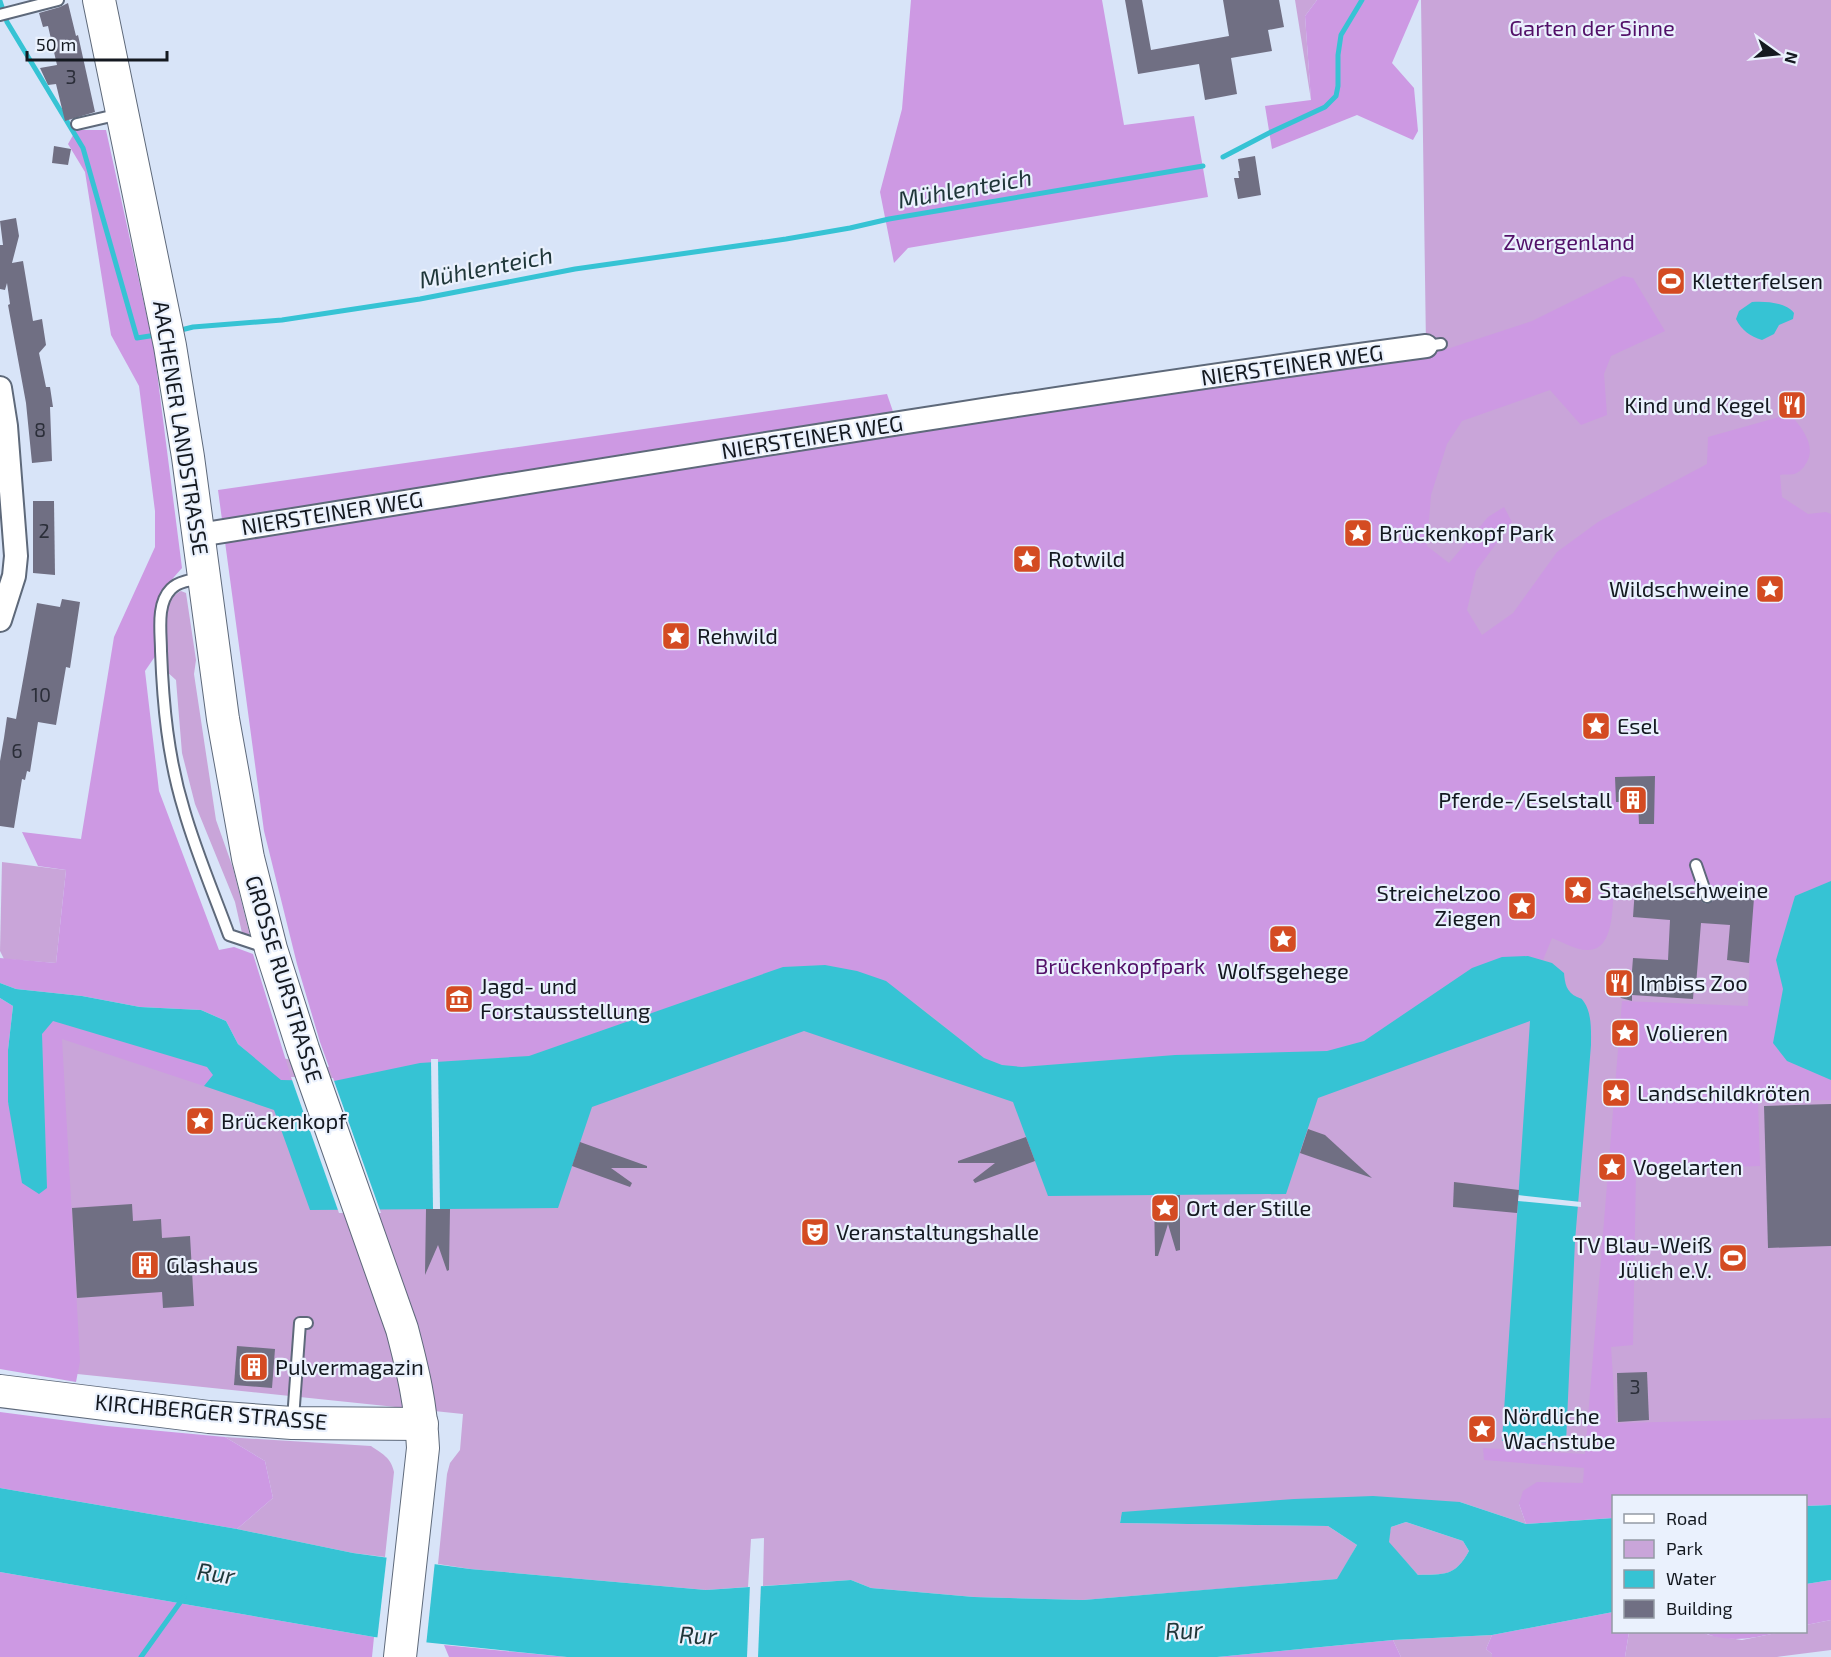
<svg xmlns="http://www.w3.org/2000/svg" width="1831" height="1657" font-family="'Exo 2',sans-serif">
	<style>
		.green { fill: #c9a5d9 }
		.forest { fill: #cd99e3 }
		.water { fill: #36c3d4; fill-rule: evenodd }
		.pier { fill: #d8e4f8 }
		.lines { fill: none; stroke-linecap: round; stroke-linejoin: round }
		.stream { stroke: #36c3d4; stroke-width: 5 }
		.building { fill: #706f83 }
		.service-casing { stroke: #5e697a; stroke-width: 14 }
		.minor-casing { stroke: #5e697a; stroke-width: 26 }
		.secondary-casing { stroke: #5e697a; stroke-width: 34 }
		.service { stroke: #fff; stroke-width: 10 }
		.minor { stroke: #fff; stroke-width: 22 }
		.secondary { stroke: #fff; stroke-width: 32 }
		.labels { text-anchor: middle; stroke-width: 4.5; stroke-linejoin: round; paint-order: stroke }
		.number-label { font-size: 20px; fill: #2b2e39 }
		.park-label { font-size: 22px; fill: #521068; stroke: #eaf1fd }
		.poi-label { font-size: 22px; fill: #141920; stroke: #eaf1fd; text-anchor: start }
		.street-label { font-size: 22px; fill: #141920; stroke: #eaf1fd }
		.water-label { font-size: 24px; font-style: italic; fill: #1f3639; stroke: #eaf1fd }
	</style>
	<rect width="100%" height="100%" fill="#d8e4f8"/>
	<g class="green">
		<path d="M1295,0H1317L1305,16L1311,100Z"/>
		<path d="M1421,0H1831V1476L1519,1504L1526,1524L1460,1502L1121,1517L1120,1523L1328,1526L1357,1545L1338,1579L1083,1600L974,1597L871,1588L851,1580L763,1586L764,1538L751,1539L748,1587L706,1590L470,1569L438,1564L447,1474L450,1463L460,1450L463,1414L58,1372L35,1011L350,1071L1426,346Z"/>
		<path d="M181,591L186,593L196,660L194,674L216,820L233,868L250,936L242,933L235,902L195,804L182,753L176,680L165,670C165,646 155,604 181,591Z"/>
		<path d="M2,862L66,870L56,963L4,959L0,951Z"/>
		<path d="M225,1437L371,1446C382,1454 391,1457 394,1472L385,1557L353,1553L237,1529L273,1498L265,1461Z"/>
		<path d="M1406,1522L1463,1541L1469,1551C1455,1577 1445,1574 1418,1575L1388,1542L1391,1527Z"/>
		<path d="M1831,1620V1650L1777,1657H1625L1629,1632H1702L1709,1635L1742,1640L1781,1632H1806V1625Z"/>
		<path d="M1492,1635L1486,1649L1492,1654V1657H1401L1393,1640Z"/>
	</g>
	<g class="forest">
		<path d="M911,0H1102L1124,125L1194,116L1208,197L908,248L894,263L880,192L902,109Z"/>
		<path d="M1317,0H1419L1392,63L1414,88L1418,131L1413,140L1357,115L1272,149L1265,106L1311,100L1305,16Z"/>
		<path d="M76,130H106L154,349L182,568L167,585L159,602L155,627L156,655L145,671L159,791L219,950L234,947L253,954L292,1080H281L269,1071L238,1044L226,1021L201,1010L140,1007L82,996L16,989L0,983V958L56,963L66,870L38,866L22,832L81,839L114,637L155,547V511L139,386L111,335L85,172L68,144Z"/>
		<path d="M1623,276L1633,278L1665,331L1611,356L1604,374L1607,415L1581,425L1550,390L1462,421L1447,444L1431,495L1427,546L1449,563L1488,517L1504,507L1512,522L1476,571L1467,610L1482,635L1513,613L1557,552L1598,522L1707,464L1708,437L1790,414C1802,428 1818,447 1805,465C1803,469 1798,473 1794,474C1790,475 1784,474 1780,475L1782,497L1808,514L1826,512L1831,514V881L1795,896L1776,960L1783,989L1773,1043L1787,1061L1831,1080V1100L1758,1101L1760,1166L1636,1170L1633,1345L1611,1347L1616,1423L1831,1418V1505L1806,1506V1496H1614L1613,1518L1526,1524L1519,1504L1523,1491L1537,1482L1583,1483L1584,1468L1484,1460L1483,1448L1585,1454L1622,1001L1748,1006L1753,887L1614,883C1612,902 1616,951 1587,950C1576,950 1562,942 1552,938L1543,960L1528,956L1472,968L1364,1041L1327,1051L1175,1055L1022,1067L1002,1065L984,1058L917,1004L857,971L825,965L783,967L529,1056L420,1063L334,1081L320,1042L297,964L264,831L218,490L887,394L899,429L1447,349L1532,321Z"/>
		<path d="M0,998L13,1006L8,1050V1102L47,1188L42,1034L53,1021L207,1067L214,1075L204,1086L62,1039L80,1361L76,1382L0,1369Z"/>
		<path d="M0,1412L107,1426L225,1437L265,1461L273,1498L237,1529L0,1488Z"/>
		<path d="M0,1572L374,1637L372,1657H0Z"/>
		<path d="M1831,1580V1620L1806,1625V1584Z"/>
		<path d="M1613,1612L1614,1632H1629L1625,1657H1492V1654L1486,1649L1492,1635Z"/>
		<path d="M1702,1632H1781C1752,1638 1730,1644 1702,1632Z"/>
		<path d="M1393,1640L1401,1657H1217Z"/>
		<path d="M444,1645L567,1657H449Z"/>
	</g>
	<g class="water">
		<path d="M1752,302C1764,301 1786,302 1794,313L1793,319L1779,325L1774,334L1762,340C1750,336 1742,331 1736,319L1739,311Z"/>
		<path d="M1831,881V1080L1787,1061L1773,1043L1783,989L1776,960L1795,896Z"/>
		<path d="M1528,956L1552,963L1564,973C1565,983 1566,992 1577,997C1581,999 1581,997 1584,1002C1592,1013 1591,1032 1591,1045L1575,1241L1566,1443L1502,1441L1530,1021L1318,1098L1286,1194L1048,1196L1013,1102L804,1031L592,1107L558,1208L310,1210L274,1110L204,1086L213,1075L207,1067L53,1021L42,1034L47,1188L39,1194L22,1183L8,1102V1050L13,1006L0,998V983L16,989L82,996L140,1007L201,1010L226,1021L238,1044L281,1080L334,1081L420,1063L529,1056L783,967L825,965L857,971L886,981L984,1058L1002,1065L1022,1067L1175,1055L1327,1051L1364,1041L1472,968L1502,957Z"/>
		<path d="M0,1488L237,1529L353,1553L470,1569L706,1590L851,1580L871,1588L974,1597L1083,1600L1337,1579L1357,1545L1328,1526L1120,1523L1122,1512L1294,1499L1373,1496L1460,1502L1526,1524L1614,1518L1613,1612L1492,1635L1393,1640L1217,1657H567L374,1637L0,1572ZM1406,1522L1463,1541L1469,1551C1455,1577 1444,1574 1418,1575L1389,1542L1391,1527Z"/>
		<path d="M1831,1505V1580L1806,1584V1506Z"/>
	</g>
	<g class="pier">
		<path d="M431,1059H438L440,1209H433Z"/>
		<path d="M291,1077L333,1078L381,1213H339Z"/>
		<path d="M1518,1195L1581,1202V1207L1518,1201Z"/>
		<path d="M387,1554L435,1561L426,1646L377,1641Z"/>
		<path d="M761,1583L758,1657H747L750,1584Z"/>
	</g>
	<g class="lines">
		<g class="stream">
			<path d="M0,1L7,22L83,148L137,338L156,335"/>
			<path d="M1223,157L1271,132L1325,107L1336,96L1338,86V55L1341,35L1362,0"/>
			<path d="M177,331L193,327L282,320L420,299L575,269L786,239L850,228L889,219L1203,166"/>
			<path d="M141,1657L184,1597"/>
		</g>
	</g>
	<g class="building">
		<path d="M1125,0H1142L1151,50L1229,36L1223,0H1279L1284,27L1268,30L1272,51L1231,58L1237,94L1205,100L1199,64L1138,74Z"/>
		<path d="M68,3L76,36L78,35L95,112L65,121L56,84L48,85L40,68L57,65L48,26L43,27L39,13L60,7Z"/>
		<path d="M54,146L71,149L68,165L52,163Z"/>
		<path d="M1255,156L1261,195L1238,199L1234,178H1239L1238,171H1240L1238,159Z"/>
		<path d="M16,218L19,236L12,263L23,261L33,321L42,319L46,345L39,353L46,387H50L53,407H50L52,461L32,463L26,403L8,305L10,304L7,283L5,290L0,289V245H3L0,221Z"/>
		<path d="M33,501H54L55,575L33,573Z"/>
		<path d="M62,599L80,602L70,668L66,667L56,725L38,722L30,772L27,771L25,780L22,779L14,828L0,826V761L4,738L7,717L16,719L37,603L60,607Z"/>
		<path d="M1655,776L1654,824H1639L1638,802H1616L1615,777Z"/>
		<path d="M1635,888L1698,893L1702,902L1706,904L1713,901L1714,894L1754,898L1749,963L1727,960L1730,925L1701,923L1696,985H1694L1693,999L1632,995V1001L1621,998L1615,991V981L1622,974L1632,971L1633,958L1668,960L1670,920L1633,917Z"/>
		<path d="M1831,1104V1246L1768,1248L1764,1106Z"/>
		<path d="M1308,1129L1325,1135L1372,1178L1300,1153Z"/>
		<path d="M1026,1137L1035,1161L975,1183L973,1180L995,1163H958V1161Z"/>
		<path d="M580,1142L647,1166V1168H611L632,1183L630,1187L572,1166Z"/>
		<path d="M1454,1182L1519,1190L1517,1213L1453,1207Z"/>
		<path d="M1154,1195H1180V1250L1176,1251L1168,1224L1158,1256H1155Z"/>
		<path d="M132,1204L133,1221L161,1219L162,1238L190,1236L194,1306L163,1308L162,1292L77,1298L72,1208Z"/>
		<path d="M426,1209H450L449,1270L447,1271L438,1245L425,1275Z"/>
		<path d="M237,1346L275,1349L272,1388L234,1385Z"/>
		<path d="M1647,1372L1649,1420L1618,1422L1617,1373Z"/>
	</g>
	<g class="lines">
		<g class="service-casing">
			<g id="service">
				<path d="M0,15L58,0"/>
				<path d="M77,124L120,114"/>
				<path d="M1426,346L1441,344"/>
				<path d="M201,579C191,580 179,581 171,589C156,604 161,632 161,651C163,705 168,758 184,810C196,852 214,894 229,935L265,947"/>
				<path d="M1696,865L1707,897"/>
				<path d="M293,1419L300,1323H307"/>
			</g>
		</g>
		<g class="minor-casing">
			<g id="minor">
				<path d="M0,388L6,426L16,556L14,576L0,620"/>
				<path d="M199,535C607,470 1016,401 1426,346"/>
			</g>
		</g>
		<g class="secondary-casing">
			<g id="secondary">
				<path d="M99,0L170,346L188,457L223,719L248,858L271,949L303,1049L402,1329C413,1371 421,1404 423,1448L400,1657"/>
				<path d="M0,1391L209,1417L292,1423L422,1424"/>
			</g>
		</g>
		<use href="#service" class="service"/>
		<use href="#minor" class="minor"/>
		<use href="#secondary" class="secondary"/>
	</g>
	<defs>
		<g id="stadium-square" transform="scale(1.5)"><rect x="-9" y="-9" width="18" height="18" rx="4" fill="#d44b22" stroke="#eaf1fd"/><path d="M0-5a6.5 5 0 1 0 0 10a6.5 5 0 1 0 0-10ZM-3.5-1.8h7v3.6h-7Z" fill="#fff"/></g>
		<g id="restaurant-square" transform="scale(1.5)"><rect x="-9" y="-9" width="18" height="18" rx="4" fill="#d44b22" stroke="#eaf1fd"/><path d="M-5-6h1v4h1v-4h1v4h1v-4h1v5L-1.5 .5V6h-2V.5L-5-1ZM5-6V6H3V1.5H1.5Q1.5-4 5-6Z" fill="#fff"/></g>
		<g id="sight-square" transform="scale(1.5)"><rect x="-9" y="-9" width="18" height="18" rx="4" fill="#d44b22" stroke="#eaf1fd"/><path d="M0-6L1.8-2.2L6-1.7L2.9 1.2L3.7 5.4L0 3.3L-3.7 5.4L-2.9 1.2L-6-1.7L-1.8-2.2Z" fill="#fff"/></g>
		<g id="building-square" transform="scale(1.5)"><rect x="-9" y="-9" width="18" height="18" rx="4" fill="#d44b22" stroke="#eaf1fd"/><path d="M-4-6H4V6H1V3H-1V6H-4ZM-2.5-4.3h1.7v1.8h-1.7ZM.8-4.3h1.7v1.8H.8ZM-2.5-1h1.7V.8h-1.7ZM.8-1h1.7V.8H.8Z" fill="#fff"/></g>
		<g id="museum-square" transform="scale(1.5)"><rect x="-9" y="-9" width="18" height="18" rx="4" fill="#d44b22" stroke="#eaf1fd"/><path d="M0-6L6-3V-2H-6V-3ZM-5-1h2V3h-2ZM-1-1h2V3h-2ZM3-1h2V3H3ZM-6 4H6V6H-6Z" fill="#fff"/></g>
		<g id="theatre-square" transform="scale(1.5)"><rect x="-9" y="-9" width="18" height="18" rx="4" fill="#d44b22" stroke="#eaf1fd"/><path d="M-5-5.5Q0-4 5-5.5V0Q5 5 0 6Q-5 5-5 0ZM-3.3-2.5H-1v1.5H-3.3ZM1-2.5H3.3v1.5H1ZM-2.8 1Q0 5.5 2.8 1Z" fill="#fff"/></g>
	</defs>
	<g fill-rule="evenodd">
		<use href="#stadium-square" x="1671" y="281"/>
		<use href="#restaurant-square" x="1792" y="405"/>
		<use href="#sight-square" x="1358" y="533"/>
		<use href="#sight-square" x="1027" y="559"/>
		<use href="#sight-square" x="1770" y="589"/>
		<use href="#sight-square" x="676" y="636"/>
		<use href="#sight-square" x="1596" y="726"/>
		<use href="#building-square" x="1633" y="800"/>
		<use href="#sight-square" x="1578" y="890"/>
		<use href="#sight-square" x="1522" y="906"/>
		<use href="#sight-square" x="1283" y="939"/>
		<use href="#restaurant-square" x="1619" y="983"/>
		<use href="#museum-square" x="459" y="999"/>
		<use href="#sight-square" x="1625" y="1033"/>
		<use href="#sight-square" x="1616" y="1093"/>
		<use href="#sight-square" x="200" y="1121"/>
		<use href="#sight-square" x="1612" y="1167"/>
		<use href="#sight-square" x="1165" y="1208"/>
		<use href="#theatre-square" x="815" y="1232"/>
		<use href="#stadium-square" x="1733" y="1258"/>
		<use href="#building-square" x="145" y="1265"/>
		<use href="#building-square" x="254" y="1367"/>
		<use href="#sight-square" x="1482" y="1429"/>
	</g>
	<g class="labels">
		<g class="number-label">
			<text x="71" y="84">3</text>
			<text x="40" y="437">8</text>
			<text x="44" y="538">2</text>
			<text x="41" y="702">10</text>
			<text x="17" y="758">6</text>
			<text x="1635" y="1394">3</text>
		</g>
		<g class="park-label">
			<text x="1592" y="36">Garten der Sinne</text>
			<text x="1569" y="250">Zwergenland</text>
			<text x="1120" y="974">Brückenkopfpark</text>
		</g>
		<g class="poi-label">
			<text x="1692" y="289">Kletterfelsen</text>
			<text x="1771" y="413" text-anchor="end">Kind und Kegel</text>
			<text x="1379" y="541">Brückenkopf Park</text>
			<text x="1048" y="567">Rotwild</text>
			<text x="1749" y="597" text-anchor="end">Wildschweine</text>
			<text x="697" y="644">Rehwild</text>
			<text x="1617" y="734">Esel</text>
			<text x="1612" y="808" text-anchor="end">Pferde-/Eselstall</text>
			<text x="1599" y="898">Stachelschweine</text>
			<text x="1501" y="901" text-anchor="end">Streichelzoo<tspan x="1501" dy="25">Ziegen</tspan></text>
			<text x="1283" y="979" text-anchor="middle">Wolfsgehege</text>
			<text x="1640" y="991">Imbiss Zoo</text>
			<text x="480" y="994">Jagd- und<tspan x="480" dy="25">Forstausstellung</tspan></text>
			<text x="1646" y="1041">Volieren</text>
			<text x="1637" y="1101">Landschildkröten</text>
			<text x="221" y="1129">Brückenkopf</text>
			<text x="1633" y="1175">Vogelarten</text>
			<text x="1186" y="1216">Ort der Stille</text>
			<text x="836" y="1240">Veranstaltungshalle</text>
			<text x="1712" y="1253" text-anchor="end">TV Blau-Weiß<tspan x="1712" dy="25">Jülich e.V.</tspan></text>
			<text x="166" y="1273">Glashaus</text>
			<text x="275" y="1375">Pulvermagazin</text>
			<text x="1503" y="1424">Nördliche<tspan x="1503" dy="25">Wachstube</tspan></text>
		</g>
		<g class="street-label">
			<text transform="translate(1292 365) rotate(-8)" y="8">NIERSTEINER WEG</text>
			<text transform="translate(181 428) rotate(81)" y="8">AACHENER LANDSTRASSE</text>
			<text transform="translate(812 437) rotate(-9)" y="8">NIERSTEINER WEG</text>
			<text transform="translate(332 513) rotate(-9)" y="8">NIERSTEINER WEG</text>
			<text transform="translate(284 979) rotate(73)" y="8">GROSSE RURSTRASSE</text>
			<text transform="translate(211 1412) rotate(5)" y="8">KIRCHBERGER STRASSE</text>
		</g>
		<g class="water-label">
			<text transform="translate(965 189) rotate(-10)" y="8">Mühlenteich</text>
			<text transform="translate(486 268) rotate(-11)" y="8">Mühlenteich</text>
			<text transform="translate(216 1574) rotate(8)" y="8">Rur</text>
			<text transform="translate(1184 1631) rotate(-3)" y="8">Rur</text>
			<text transform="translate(698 1636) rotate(2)" y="8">Rur</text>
		</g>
	</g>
	<rect x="1612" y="1495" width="195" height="138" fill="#eaf1fd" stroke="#949ba5" stroke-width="1.5"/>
	<rect x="1624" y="1514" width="30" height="9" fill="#ffffff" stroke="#949ba5" stroke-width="1.5"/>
	<text x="1666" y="1525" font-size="18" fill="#141920">Road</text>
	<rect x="1624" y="1540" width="30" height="18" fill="#c9a5d9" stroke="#949ba5" stroke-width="1.5"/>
	<text x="1666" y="1555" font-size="18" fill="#141920">Park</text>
	<rect x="1624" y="1570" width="30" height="18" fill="#36c3d4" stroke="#949ba5" stroke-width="1.5"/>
	<text x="1666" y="1585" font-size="18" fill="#141920">Water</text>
	<rect x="1624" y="1600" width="30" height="18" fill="#706f83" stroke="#949ba5" stroke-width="1.5"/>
	<text x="1666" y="1615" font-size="18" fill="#141920">Building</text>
	<g transform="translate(1777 54) rotate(105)" stroke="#eaf1fd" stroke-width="4.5" paint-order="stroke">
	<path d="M0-4.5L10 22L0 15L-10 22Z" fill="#141920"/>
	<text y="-9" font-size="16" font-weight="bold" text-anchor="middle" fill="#141920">N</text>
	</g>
	<path d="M27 51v9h140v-9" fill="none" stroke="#141920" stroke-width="3"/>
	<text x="36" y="51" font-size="18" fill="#141920" stroke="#eaf1fd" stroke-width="4.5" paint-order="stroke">50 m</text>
</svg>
